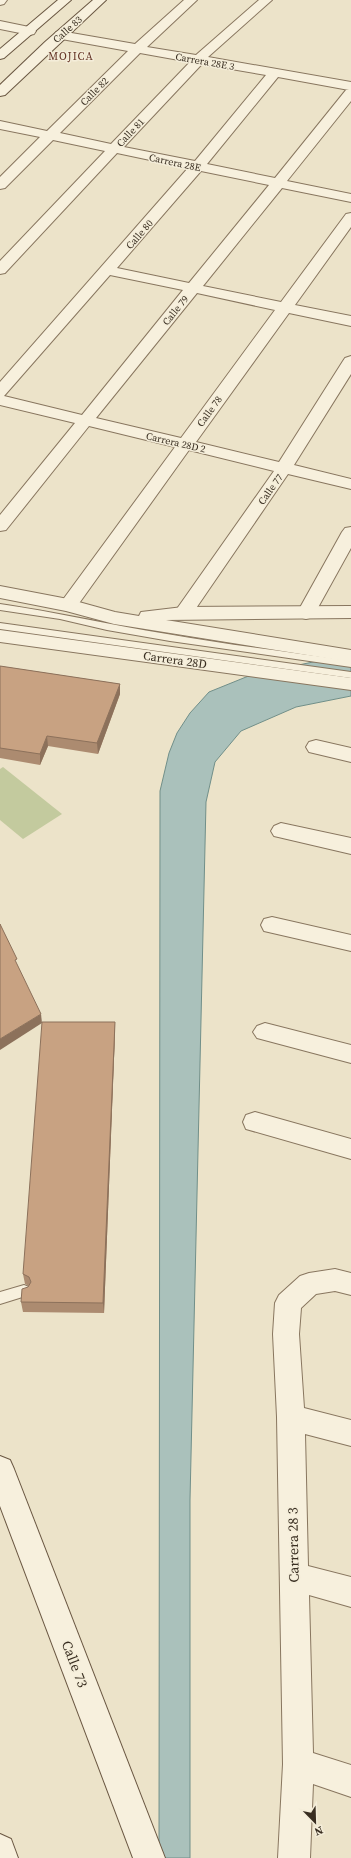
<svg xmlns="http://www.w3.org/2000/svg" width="351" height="1858" font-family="'Source Serif 4',serif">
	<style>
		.green { fill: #c3ca9e }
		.water { fill: #aac1bb; stroke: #718f89 }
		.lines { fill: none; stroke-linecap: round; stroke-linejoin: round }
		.service-casing { stroke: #88765f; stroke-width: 2 }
		.minor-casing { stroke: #88765f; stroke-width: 2 }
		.tertiary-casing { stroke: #88765f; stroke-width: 2 }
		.secondary-casing { stroke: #6a5742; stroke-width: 2 }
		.service { fill: #f7f0dd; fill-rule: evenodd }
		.minor { fill: #f7f0dd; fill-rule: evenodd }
		.tertiary { fill: #f7f0dd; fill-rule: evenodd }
		.secondary { fill: #f7f0dd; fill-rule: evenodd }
		.wall { fill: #ac8b70 }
		.shaded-wall { fill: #8c715b }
		.building { fill: #c8a282; stroke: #8c715b }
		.labels { text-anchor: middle; stroke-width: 3; stroke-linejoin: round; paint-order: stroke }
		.far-street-label { font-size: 10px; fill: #392e21; stroke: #f4edd9 }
		.far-neighbourhood-label { font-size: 11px; letter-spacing: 1px; fill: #633324; stroke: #f4edd9 }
		.street-label { font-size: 12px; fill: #392e21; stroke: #f4edd9 }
		.near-street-label { font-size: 14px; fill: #392e21; stroke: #f4edd9 }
	</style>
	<rect width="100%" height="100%" fill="#ece3c9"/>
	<path class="green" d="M3,767L62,814L23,839L0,820V769Z"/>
	<path class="water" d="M351,654V696L296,707L241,731L215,762L206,802L190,1500V1858H159L160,791L169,753L177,733L190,713L209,692L251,675Z"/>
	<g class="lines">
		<g class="service-casing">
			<g id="service">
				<path d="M0,604C56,612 111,625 167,634C228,645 290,652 351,661V667L170,641L107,630L60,619L0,610Z"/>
				<path d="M0,623L351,672V678L0,629Z"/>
				<path d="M24,1285L29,1287L31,1291L29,1295L0,1304V1292Z"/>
			</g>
		</g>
		<g class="minor-casing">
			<g id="minor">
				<path d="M0,0H7L4,4L0,5Z"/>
				<path d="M184,0H197L147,47L196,55L259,0H272L208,57L351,82V101L287,181L351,194V202L282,188L203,286L281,302L346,214L351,213V227L295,305L351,316V326L289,313L196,442L279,462L343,361L345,358L351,356V374L294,465L351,479V489L288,474L190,617L183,619L176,617L174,613L274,471L189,450L75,609L68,611L61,609L59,605L175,447L89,426L6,530L0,531V515L75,423L0,405V382L188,168L117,153L5,273L0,274V261L105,151L53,140L5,188L0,189V177L40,137L0,129V121L47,131L128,51L56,38L54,35L56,32L60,31L135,44ZM140,53L190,62L111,144L60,133ZM202,64L266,75L195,161L124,147ZM278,77L349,90H346L275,178L207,164ZM201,171L269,185L189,283L117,268ZM110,275L183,290L82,415L4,396ZM197,293L275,310L181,438L96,418Z"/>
				<path d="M0,21L34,28L36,31L34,34L30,35L0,29Z"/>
				<path d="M351,527V548L315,613L313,617L306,619L299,617L297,613L342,532L345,528Z"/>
				<path d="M316,740L351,748V762L309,752L306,747L309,742Z"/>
				<path d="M281,823L351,838V854L274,836L271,831L274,826Z"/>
				<path d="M272,917L351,935V951L264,931L261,925L264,919Z"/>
				<path d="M265,1023L351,1045V1063L257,1038L253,1032L257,1026Z"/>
				<path d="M255,1112L351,1139V1159L246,1129L243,1122L246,1115Z"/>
				<path d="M335,1269L351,1273V1295L335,1291L316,1294L301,1308L299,1334L304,1408L351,1420V1446L305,1434L308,1566L351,1577V1607L309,1595L313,1753L351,1765V1797L313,1784L310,1858H278L283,1764L277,1417L273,1334L275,1303L279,1295L300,1276L309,1273Z"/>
			</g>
		</g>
		<g class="tertiary-casing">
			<g id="tertiary">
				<path d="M0,586L68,599L115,612L139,616L141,612L183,607L351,606V618L166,620L351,650V662L114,624L66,611L0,598Z"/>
				<path d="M0,630L351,678V690L0,642Z"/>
			</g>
		</g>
		<g class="secondary-casing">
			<g id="secondary">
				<path d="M58,0H71L4,58L0,59V49Z"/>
				<path d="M93,0H106L5,95L0,96V85L45,42Z"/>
				<path d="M0,1456L10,1460L14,1469L165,1858H133L0,1506Z"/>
				<path d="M0,1834L11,1839L18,1858H0Z"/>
			</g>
		</g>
		<use href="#service" class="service"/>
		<use href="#minor" class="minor"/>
		<use href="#tertiary" class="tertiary"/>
		<use href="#secondary" class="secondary"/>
	</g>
	<g class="wall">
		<path d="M0,666L120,684V694L98,754L48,746L40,765L0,758Z"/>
		<path d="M115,1022V1033L104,1313L23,1312L21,1302L29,1286L25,1284L23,1274Z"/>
	</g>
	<g class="shaded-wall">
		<path d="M120,684V694L98,754L97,743Z"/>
		<path d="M47,736L48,746L40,765V754Z"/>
		<path d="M41,1014L42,1023L0,1050V1039Z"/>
		<path d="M115,1022V1033L104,1313L103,1303Z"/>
	</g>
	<g class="building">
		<path d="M0,666L120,684L97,743L47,736L40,754L0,748Z"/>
		<path d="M0,924L17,959L15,960L41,1014L0,1039Z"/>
		<path d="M42,1022H115L103,1303L21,1302L22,1289L28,1287L31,1282L29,1277L23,1274Z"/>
	</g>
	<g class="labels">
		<g class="far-street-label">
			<text transform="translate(67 29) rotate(-42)" y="4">Calle 83</text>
			<text transform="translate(205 61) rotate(10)" y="4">Carrera 28E 3</text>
			<text transform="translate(94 91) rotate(-45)" y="4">Calle 82</text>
			<text transform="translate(130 132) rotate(-47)" y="4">Calle 81</text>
			<text transform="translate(175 162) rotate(12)" y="4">Carrera 28E</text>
			<text transform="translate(139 234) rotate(-49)" y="4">Calle 80</text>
			<text transform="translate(175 310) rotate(-51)" y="4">Calle 79</text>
			<text transform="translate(209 411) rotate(-54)" y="4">Calle 78</text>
			<text transform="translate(176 442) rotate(13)" y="4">Carrera 28D 2</text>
			<text transform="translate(270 489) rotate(-55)" y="4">Calle 77</text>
		</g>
		<g class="far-neighbourhood-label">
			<text x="71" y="60">MOJICA</text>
		</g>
		<g class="street-label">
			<text transform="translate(175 660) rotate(8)" y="4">Carrera 28D</text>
		</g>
		<g class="near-street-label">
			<text transform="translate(293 1545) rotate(-91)" y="5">Carrera 28 3</text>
			<text transform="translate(75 1664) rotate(69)" y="5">Calle 73</text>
		</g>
	</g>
	<g transform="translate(315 1822) rotate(157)" stroke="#f4edd9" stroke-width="3" paint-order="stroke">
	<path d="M0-3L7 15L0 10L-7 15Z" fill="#392e21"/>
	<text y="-6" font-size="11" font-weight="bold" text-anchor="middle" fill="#392e21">N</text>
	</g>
</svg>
